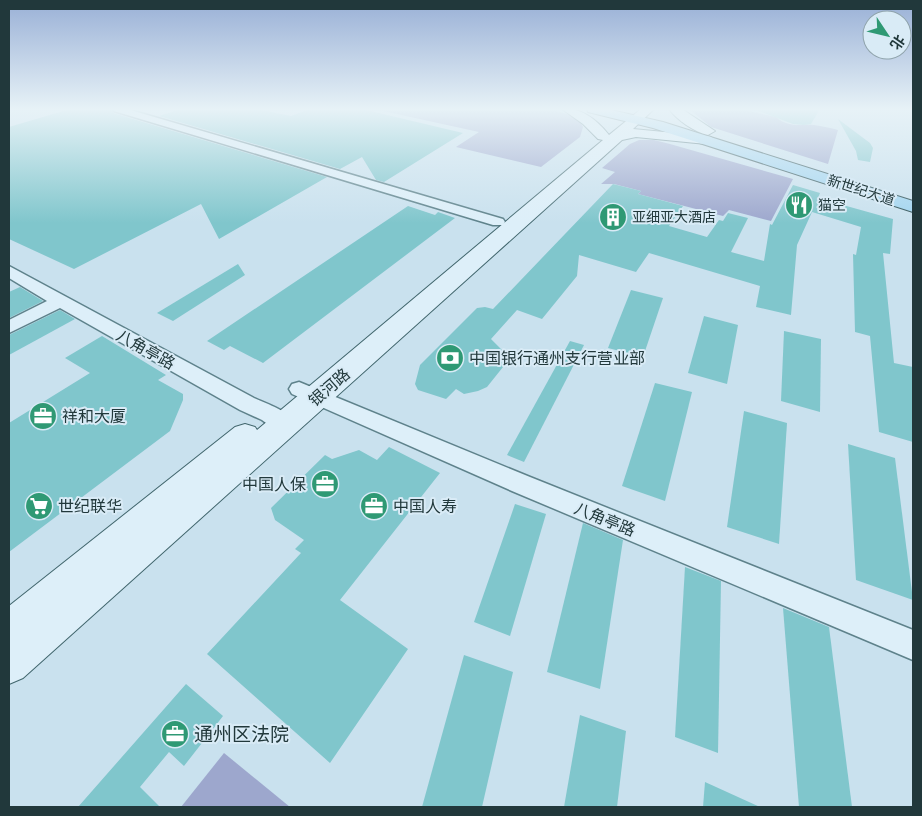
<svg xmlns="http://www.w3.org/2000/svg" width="922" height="816" font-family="'Playfair Display','Noto Sans SC',serif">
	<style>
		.green { fill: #9da7cd }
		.building { fill: #80c6cc }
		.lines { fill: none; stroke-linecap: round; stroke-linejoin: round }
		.minor-casing { stroke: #5e828b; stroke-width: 3 }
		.secondary-casing { stroke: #41666d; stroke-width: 2 }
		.primary-casing { stroke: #325459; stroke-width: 2 }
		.minor { fill: #ddeff9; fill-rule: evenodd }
		.secondary { fill: #ddeff9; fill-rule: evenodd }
		.primary { fill: #a3d5f0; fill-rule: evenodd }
		.labels { text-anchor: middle; stroke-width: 4; stroke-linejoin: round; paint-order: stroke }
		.far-street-label { font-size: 14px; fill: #21383b; stroke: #d9ebf6 }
		.far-poi-label { font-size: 14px; fill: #21383b; stroke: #d9ebf6; text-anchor: start }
		.street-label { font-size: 16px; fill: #21383b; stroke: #d9ebf6 }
		.poi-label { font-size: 16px; fill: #21383b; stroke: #d9ebf6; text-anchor: start }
		.near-poi-label { font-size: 19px; fill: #21383b; stroke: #d9ebf6; text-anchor: start }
	</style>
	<rect width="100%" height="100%" fill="#c9e1ee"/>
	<g class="green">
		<path d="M374,109H551L579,118L583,127L580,137L541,167L456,147L479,132Z"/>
		<path d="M689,109H740L776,117C788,128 800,124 814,125C822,126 831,128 838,130L828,164L711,127Z"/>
		<path d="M639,140H654L670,144L793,179L771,221L729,210L723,216L638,194L641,191L614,184H601L615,172L602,168L630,144Z"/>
		<path d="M224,753L290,807H181Z"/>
	</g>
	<g class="building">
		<path d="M70,109H111L113,113L327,177L219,239L201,204L74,269L9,239V127Z"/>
		<path d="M181,109H257L291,116L309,109H362L463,133L384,182L376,180L362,157L340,169L159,116Z"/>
		<path d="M756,109H820L811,124L804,125L793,124L756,110Z"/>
		<path d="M838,119L870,143L873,148L870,162L858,160L856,151Z"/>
		<path d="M613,184L641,191L638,194L683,206L669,226L707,237L719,220L723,221L728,213L748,218L731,252L764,261L770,224L772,225L793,185L820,193L818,198L893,219L890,254L883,253L894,363L913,367V442L879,432L870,336L855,332L853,254L856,255L861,227L812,212L797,245L791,315L756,307L760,286L649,253L636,272L579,255L577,276L542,319L517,310L491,339L506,354L507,362L487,387L478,391L464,394L456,389L446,399L418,390L415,384L420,365L477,308L485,307L493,309Z"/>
		<path d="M408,206L435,215L438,212L455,218L263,363L230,346L224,350L207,341Z"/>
		<path d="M238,264L245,275L173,321L157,313Z"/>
		<path d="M20,287L43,301L9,318V292Z"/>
		<path d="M631,290L663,298L643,357L608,348Z"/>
		<path d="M60,310L75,319L9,355V335Z"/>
		<path d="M704,316L738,325L727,384L688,373Z"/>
		<path d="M784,331L821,339L820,412L781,401Z"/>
		<path d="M102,336L166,375L158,380L183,394V400L170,431L9,552V423L90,373L65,358Z"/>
		<path d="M570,341L584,345L524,462L507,455Z"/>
		<path d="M655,383L692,392L665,501L622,486Z"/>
		<path d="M744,411L787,423L779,544L727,527Z"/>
		<path d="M848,444L895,458L913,600L856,580Z"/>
		<path d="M389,447L440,473L340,600L408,649L330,763L207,654L301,553L295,549L304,540L275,520L271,508L325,455L332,459L359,450L377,460Z"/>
		<path d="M515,504L546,514L510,636L474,622Z"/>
		<path d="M583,523L623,540L600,689L547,672Z"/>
		<path d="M685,567L721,581L718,753L675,737Z"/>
		<path d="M783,608L829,627L852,807H799Z"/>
		<path d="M464,655L513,672L482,807H422Z"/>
		<path d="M186,684L223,716L184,766L169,752L140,787L160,807H78Z"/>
		<path d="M580,715L626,731L617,807H564Z"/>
		<path d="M705,782L760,807H703Z"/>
	</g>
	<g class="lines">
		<g class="minor-casing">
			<g id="minor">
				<path d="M113,109H127L503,219L505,222L503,225H493L114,111Z"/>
				<path d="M9,266L254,398C269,405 288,410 296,425L293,431L285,433L277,431L262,420L240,410L60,308L9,333V320L47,301L9,278Z"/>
				<path d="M299,382L530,477L913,630V660L512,491L292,394L289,389L292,384Z"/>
			</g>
		</g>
		<g class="secondary-casing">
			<g id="secondary">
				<path d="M562,109C581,107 597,120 609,135L641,109H654L633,129L706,136L711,137L713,140L711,143L706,144L636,137L622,140L23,678L9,684V606L235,427L245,424L255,427L257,430L603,140L598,139L583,124Z"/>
				<path d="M669,109H682L715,131L708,135C694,132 677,120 669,109Z"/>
			</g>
		</g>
		<g class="primary-casing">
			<path id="primary" d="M587,109H607L663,122L913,201V212L653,128L588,112Z"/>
		</g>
		<use href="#minor" class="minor"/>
		<use href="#secondary" class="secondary"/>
		<use href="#primary" class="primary"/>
	</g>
	<linearGradient id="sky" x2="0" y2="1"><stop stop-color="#99b0d6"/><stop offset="0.49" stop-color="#e7f2f7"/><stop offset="1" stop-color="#e7f2f7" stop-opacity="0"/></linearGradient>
	<rect width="922" height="223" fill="url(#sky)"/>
	<defs>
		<g id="restaurant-disc" transform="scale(1.4375)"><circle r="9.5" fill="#2f9974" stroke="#d9ebf6"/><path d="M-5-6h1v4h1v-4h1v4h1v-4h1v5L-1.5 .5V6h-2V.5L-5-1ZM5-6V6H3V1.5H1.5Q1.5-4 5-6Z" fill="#fff"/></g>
		<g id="building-disc" transform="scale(1.4375)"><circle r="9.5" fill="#2f9974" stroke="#d9ebf6"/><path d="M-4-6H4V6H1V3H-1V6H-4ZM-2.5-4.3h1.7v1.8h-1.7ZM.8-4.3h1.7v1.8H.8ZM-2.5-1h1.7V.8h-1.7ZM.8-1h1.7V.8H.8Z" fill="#fff"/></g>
		<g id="bank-disc" transform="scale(1.4375)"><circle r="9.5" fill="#2f9974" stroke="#d9ebf6"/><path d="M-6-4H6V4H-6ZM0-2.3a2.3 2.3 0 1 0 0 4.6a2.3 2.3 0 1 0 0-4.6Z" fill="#fff"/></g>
		<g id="office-disc" transform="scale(1.4375)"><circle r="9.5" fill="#2f9974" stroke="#d9ebf6"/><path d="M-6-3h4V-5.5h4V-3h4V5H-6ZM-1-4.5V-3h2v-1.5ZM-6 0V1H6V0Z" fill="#fff"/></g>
		<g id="supermarket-disc" transform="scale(1.4375)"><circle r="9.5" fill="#2f9974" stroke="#d9ebf6"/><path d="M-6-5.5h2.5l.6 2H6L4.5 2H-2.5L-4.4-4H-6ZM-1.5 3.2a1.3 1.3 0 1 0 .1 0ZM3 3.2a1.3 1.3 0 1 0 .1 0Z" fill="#fff"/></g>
	</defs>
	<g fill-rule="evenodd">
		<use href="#restaurant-disc" x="799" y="205"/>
		<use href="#building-disc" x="613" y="217"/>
		<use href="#bank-disc" x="450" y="358"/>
		<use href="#office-disc" x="43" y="416"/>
		<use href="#office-disc" x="325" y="484"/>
		<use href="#supermarket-disc" x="39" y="506"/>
		<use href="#office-disc" x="374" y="506"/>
		<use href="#office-disc" x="175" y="734"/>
	</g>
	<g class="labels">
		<g class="far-street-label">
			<text transform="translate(861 190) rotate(18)" y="5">新世纪大道</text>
		</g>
		<g class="far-poi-label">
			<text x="818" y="210">猫空</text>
			<text x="632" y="222">亚细亚大酒店</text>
		</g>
		<g class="street-label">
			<text transform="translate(146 349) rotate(29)" y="6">八角亭路</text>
			<text transform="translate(329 387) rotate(-41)" y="6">银河路</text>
			<text transform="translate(605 519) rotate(22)" y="6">八角亭路</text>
		</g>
		<g class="poi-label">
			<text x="469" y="364">中国银行通州支行营业部</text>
			<text x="62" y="422">祥和大厦</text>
			<text x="306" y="490" text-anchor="end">中国人保</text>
			<text x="58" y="512">世纪联华</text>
			<text x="393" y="512">中国人寿</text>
		</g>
		<g class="near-poi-label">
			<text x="194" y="741">通州区法院</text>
		</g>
	</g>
	<rect width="922" height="816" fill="none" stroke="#21383b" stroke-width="20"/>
	<g transform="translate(887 35) rotate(125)"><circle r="24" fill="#d9ebf6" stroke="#8fa3ab"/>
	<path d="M0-4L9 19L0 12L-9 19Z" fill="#2f9974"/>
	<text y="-8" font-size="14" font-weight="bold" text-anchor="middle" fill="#21383b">北</text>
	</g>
</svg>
